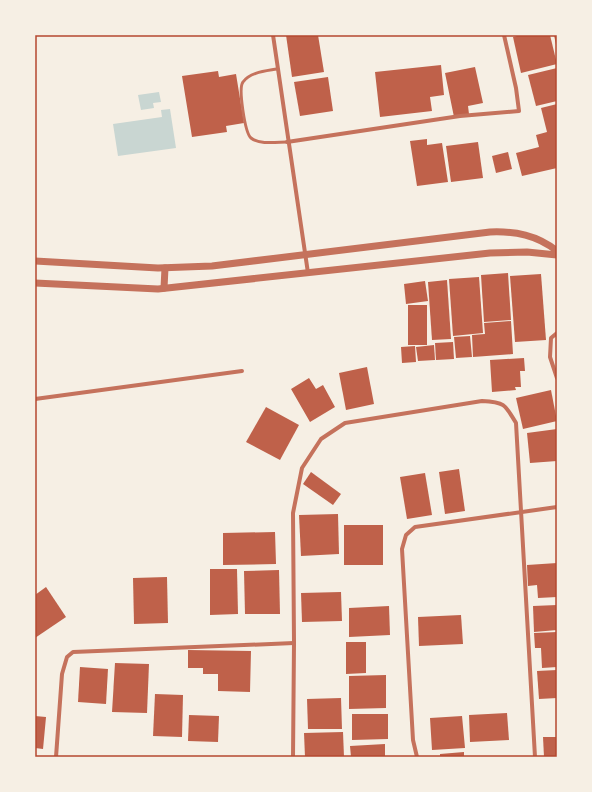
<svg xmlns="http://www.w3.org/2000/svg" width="592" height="792" font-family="'Times New Roman',serif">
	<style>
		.water { fill: #c9d6d2 }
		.building { fill: #bf614a }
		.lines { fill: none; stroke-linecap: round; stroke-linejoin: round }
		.service { stroke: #c5725c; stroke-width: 3 }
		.minor { stroke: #c5725c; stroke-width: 4 }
		.tertiary { stroke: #c5725c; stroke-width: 7 }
		.neatline { fill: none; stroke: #b5482f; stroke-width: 1.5 }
	</style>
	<rect width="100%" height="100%" fill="#f6efe4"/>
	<g class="water">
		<path d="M159,92L161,102L153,103L154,108L141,110L138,95Z"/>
		<path d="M170,109L176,148L118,156L113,124L162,117L161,110Z"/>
	</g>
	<g class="building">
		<path d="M286,35H318L324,72L292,77Z"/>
		<path d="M521,35H550L557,64L521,73L513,37Z"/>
		<path d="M554,35H557V45H556Z"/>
		<path d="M441,65L444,95L430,97L432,111L380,117L375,72Z"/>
		<path d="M475,67L483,103L468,106L469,114L454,117L445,73Z"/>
		<path d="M557,68V101L536,106L528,75Z"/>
		<path d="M218,71L219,77L236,74L244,123L226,126L227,132L192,137L182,76Z"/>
		<path d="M328,77L333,111L300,116L294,82Z"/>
		<path d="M557,104V168L522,176L516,153L539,147L536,135L547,132L541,108Z"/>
		<path d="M427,139V145L442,143L448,182L417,186L410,141Z"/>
		<path d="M478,142L483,178L451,182L446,146Z"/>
		<path d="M508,152L512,169L496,173L492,156Z"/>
		<path d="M508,273L511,320L484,322L481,275Z"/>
		<path d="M541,274L546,340L515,342L510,276Z"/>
		<path d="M479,277L483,333L453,336L449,279Z"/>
		<path d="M447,280L451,339L432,340L428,282Z"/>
		<path d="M425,281L428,301L406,304L404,284Z"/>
		<rect x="408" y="305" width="19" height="40"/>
		<path d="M511,321L513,354L473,357L472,335L485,334L484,323Z"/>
		<path d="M470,336L472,357L456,358L454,337Z"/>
		<path d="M453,342L454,359L436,360L435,343Z"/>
		<path d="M434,345L435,360L418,361L416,347Z"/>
		<path d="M415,346L416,362L402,363L401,347Z"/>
		<path d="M524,358L525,371H520L521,387H515L516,390L492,392L490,360Z"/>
		<path d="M367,367L374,404L346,410L339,373Z"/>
		<path d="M309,378L316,389L323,385L335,407L310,422L291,389Z"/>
		<path d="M551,390L557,421L523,429L516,398Z"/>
		<path d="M266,407L299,425L280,460L246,442Z"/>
		<path d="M557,429V461L530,463L527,433Z"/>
		<path d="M459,469L465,511L445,514L439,472Z"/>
		<path d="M311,472L341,494L333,505L303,484Z"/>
		<path d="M425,473L432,515L407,519L400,477Z"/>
		<path d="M338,514L339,554L301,556L299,515Z"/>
		<rect x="344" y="525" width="39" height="40"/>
		<path d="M275,532L276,564L223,565V533Z"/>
		<path d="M557,563V597L538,598L537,585L528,586L527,565Z"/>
		<path d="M210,569H237L238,614L210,615Z"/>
		<path d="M279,570L280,614H245L244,571Z"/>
		<path d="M167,577L168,623L134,624L133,578Z"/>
		<path d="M46,587L66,617L35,638V595Z"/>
		<path d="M341,592L342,621L302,622L301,593Z"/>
		<path d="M557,605V630L534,632L533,606Z"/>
		<path d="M389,606L390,635L349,637V608Z"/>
		<path d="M461,615L463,644L419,646L418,617Z"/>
		<path d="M557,632V667L542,668L541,648H535L534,633Z"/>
		<path d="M346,642H366V673L346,674Z"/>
		<path d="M188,650L251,651L250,692L218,691V674H203V668H188Z"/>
		<path d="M115,663L149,664L147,713L112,712Z"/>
		<path d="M80,667L108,669L106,704L78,702Z"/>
		<path d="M557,670V698L539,699L537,671Z"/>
		<path d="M386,675V708L349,709V676Z"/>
		<path d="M155,694L183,695L182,737L153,736Z"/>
		<path d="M341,698L342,729H308L307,699Z"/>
		<path d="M507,713L509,740L470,742L469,715Z"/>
		<path d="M352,714H388V739L352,740Z"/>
		<path d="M189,715L219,716L218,742L188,741Z"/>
		<path d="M35,716L46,717L43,749L35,748Z"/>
		<path d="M462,716L465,748L432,750L430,718Z"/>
		<path d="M343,732L344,757H305L304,733Z"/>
		<path d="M543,737H557V757H544Z"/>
		<path d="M385,744V757H351L350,746Z"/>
		<path d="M464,752V757H440V754Z"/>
	</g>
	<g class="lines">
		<path class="service" d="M277,69C266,71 250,72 243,82C238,88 245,133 251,138C259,145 278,142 287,142"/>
		<g class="minor">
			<path d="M273,35L308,273"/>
			<path d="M287,142L460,116L519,111L516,88L504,35"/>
			<path d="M557,333L551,338L550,357L557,378"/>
			<path d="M35,399L242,371"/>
			<path d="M56,757L62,674L67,657L73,652L294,643"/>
			<path d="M293,757L294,643L293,513L302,468L321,439L345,423L482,401C504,402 505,404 516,423L535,757"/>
			<path d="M417,757L413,740L402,549L406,535L415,527L557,507"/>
		</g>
		<g class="tertiary">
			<path d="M35,261L158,268L212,266L490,232C515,231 537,235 557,251"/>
			<path d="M35,283L158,289L490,253L527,252L557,255"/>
			<path d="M164,288L165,268"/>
		</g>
	</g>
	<rect width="592" height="792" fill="none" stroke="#f6efe4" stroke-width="72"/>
	<rect x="36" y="36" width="520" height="720" class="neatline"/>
</svg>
